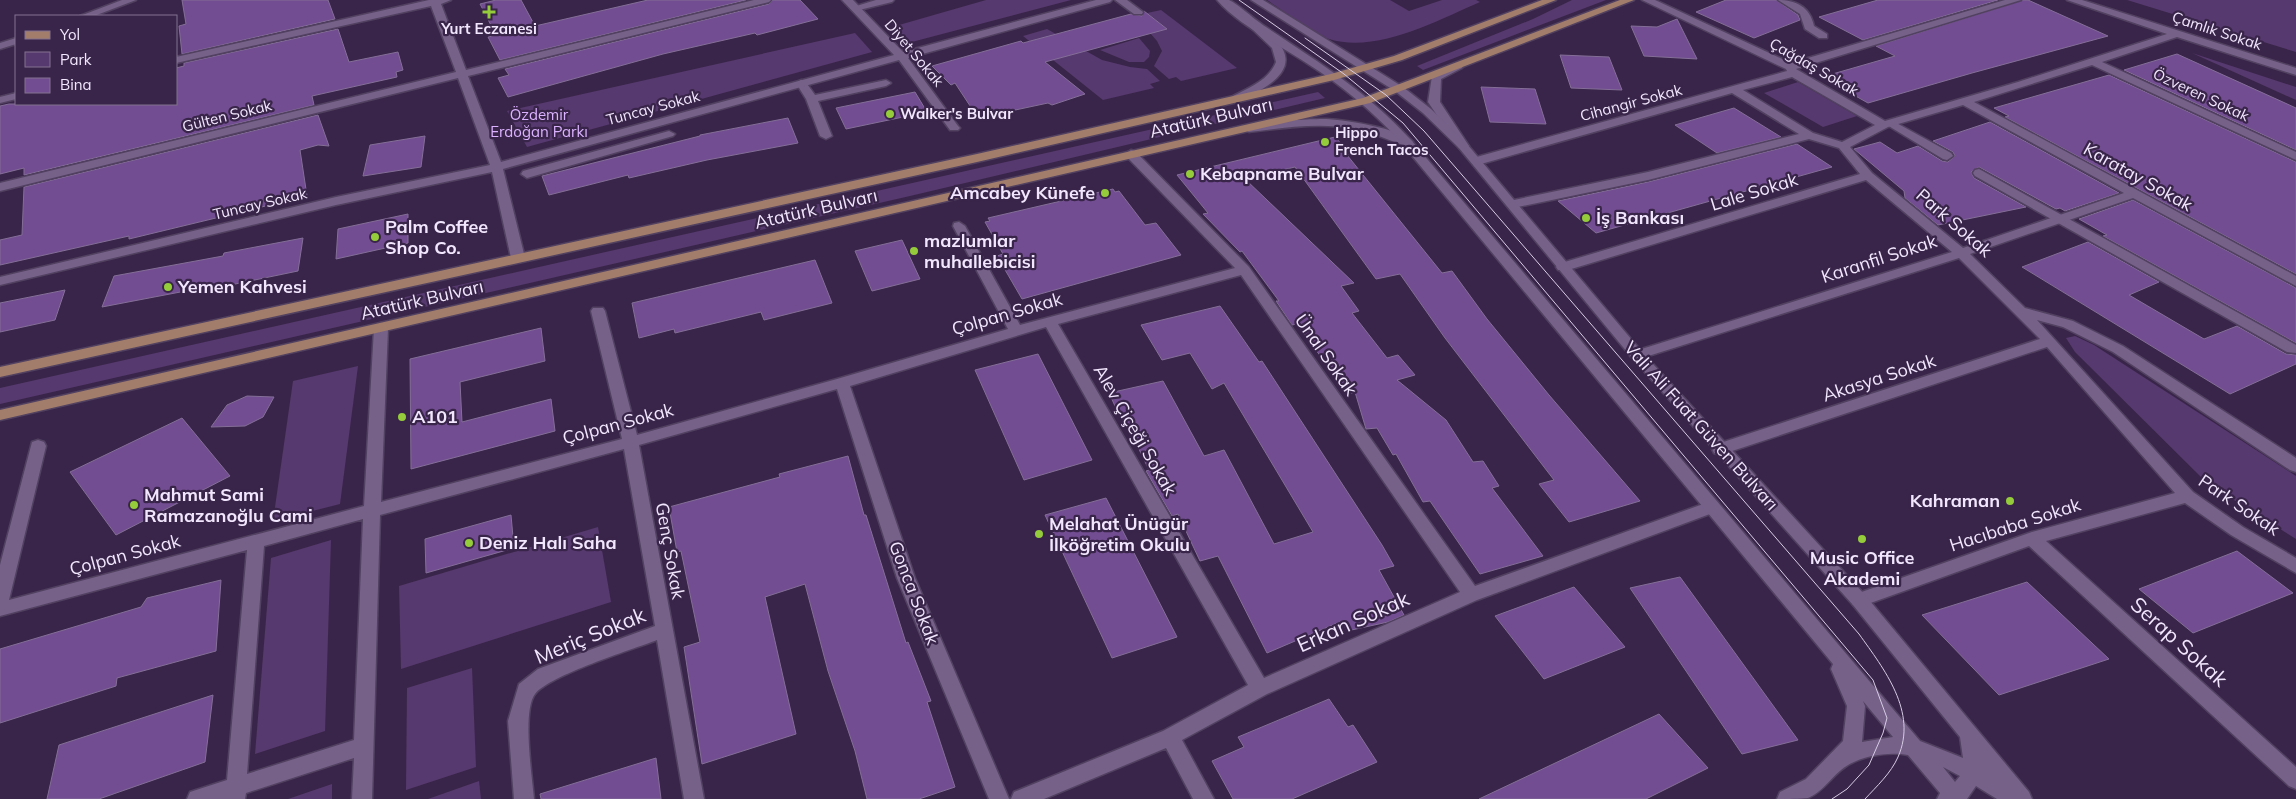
<svg xmlns="http://www.w3.org/2000/svg" width="2296" height="799" font-family="Mulish,sans-serif">
	<style>
		.green { fill: #56396e }
		.building { fill: #724d91; stroke: #846f98 }
		.lines { fill: none; stroke-linecap: round; stroke-linejoin: round }
		.lane-casing { stroke: #524160; stroke-width: 3 }
		.street-casing { stroke: #524160; stroke-width: 3 }
		.secondary-casing { stroke: #524160; stroke-width: 3 }
		.primary-casing { stroke: #524160; stroke-width: 3 }
		.lane { fill: #766189; fill-rule: evenodd }
		.street { fill: #766189; fill-rule: evenodd }
		.secondary { fill: #766189; fill-rule: evenodd }
		.primary { fill: #a27d6b; fill-rule: evenodd }
		.tram { stroke: #d8cce5; stroke-width: 1 }
		.poi-dot { fill: #95cc3b; stroke: #392549; stroke-width: 2 }
		.labels { text-anchor: middle; stroke-width: 4.5; stroke-linejoin: round; paint-order: stroke }
		.far-poi-label { font-size: 15px; font-weight: bold; fill: #f1e6fd; stroke: #392549; text-anchor: start }
		.far-street-label { font-size: 15px; fill: #f1e6fd; stroke: #392549 }
		.far-park-label { font-size: 15px; fill: #dbb2ff; stroke: #392549 }
		.street-label { font-size: 18px; fill: #f1e6fd; stroke: #392549 }
		.poi-label { font-size: 18px; font-weight: bold; fill: #f1e6fd; stroke: #392549; text-anchor: start }
		.near-street-label { font-size: 21px; fill: #f1e6fd; stroke: #392549 }
	</style>
	<rect width="100%" height="100%" fill="#392549"/>
	<g class="green">
		<path d="M986,0H1071L908,43L892,27Z"/>
		<path d="M1267,0H1390L1409,11L1442,0H1476L1480,2C1438,20 1377,54 1329,39C1314,34 1282,10 1267,0Z"/>
		<path d="M1572,0H1606L1423,70L1417,66L1533,19Z"/>
		<path d="M2127,0H2296V52Z"/>
		<path d="M1161,10L1237,68L1181,81L1176,77L1169,79L1154,66L1162,51L1157,41L1150,33L1166,28L1147,13Z"/>
		<path d="M1047,29L1102,60L1130,67L1147,69L1160,81L1150,84L1154,88L1103,100L1023,36Z"/>
		<path d="M855,33L872,52L527,147L507,111Z"/>
		<path d="M1139,38L1150,51L1149,57L1144,62H1129L1100,50Z"/>
		<path d="M2192,53L2296,87V100Z"/>
		<path d="M1798,82L1857,116L1823,127L1764,93Z"/>
		<path d="M1318,92L1325,98L910,196L0,404V388Z"/>
		<path d="M2075,336L2094,345L2296,476V539L2207,483L2075,352L2066,338Z"/>
		<path d="M358,366L340,504L273,521L293,381Z"/>
		<path d="M598,527L611,602L401,669L399,586Z"/>
		<path d="M331,540L325,731L255,754L271,558Z"/>
		<path d="M472,668L476,767L406,790L407,688Z"/>
		<path d="M479,781L481,799H428Z"/>
		<path d="M332,784V799H288Z"/>
	</g>
	<g class="building">
		<path d="M182,0H328L335,19L182,54L179,26L186,24Z"/>
		<path d="M496,0H521L535,26L648,0H746L500,60L488,37L496,35L480,4Z"/>
		<path d="M773,0H800L818,19L757,35L755,33L663,54L508,97L498,78L509,75L505,69L769,4Z"/>
		<path d="M1726,0H1776L1798,15L1800,20L1754,38L1696,12Z"/>
		<path d="M1878,0H1998L1863,40L1819,17Z"/>
		<path d="M2023,0H2028L2108,36L1972,73L1868,103L1822,77L1895,56L1876,46Z"/>
		<path d="M1144,11L1167,29L1045,62L1085,94L1052,105L1048,103L978,118L955,83L951,85L932,66L1021,41L1023,43L1131,14L1142,16Z"/>
		<path d="M1677,19L1697,59L1644,56L1631,26L1657,27Z"/>
		<path d="M338,29L349,62L398,52L403,70L396,72L397,77L312,96L314,105L24,175V168L0,174V106L9,104H176V68L184,66V63Z"/>
		<path d="M2177,54L2296,108V150L2124,70Z"/>
		<path d="M1560,55L1609,57L1622,90L1571,88Z"/>
		<path d="M2109,75L2296,162V274L2005,117L2009,116L1994,108Z"/>
		<path d="M1481,87L1535,89L1546,124L1490,122Z"/>
		<path d="M915,92L927,112L846,129L836,108Z"/>
		<path d="M1734,108L1781,137L1717,153L1675,125Z"/>
		<path d="M318,115L329,146L318,145L300,150L307,196L129,239V236L0,265V240L22,235L24,187Z"/>
		<path d="M788,118L798,143L707,160L629,178L628,175L549,195L542,176L700,136V135Z"/>
		<path d="M1990,122L2119,193L2065,211L2060,208L2056,209L1979,167L1971,172L1974,178L2026,207L1938,225L1905,198L1904,191L1854,149L1880,142L1897,153L1918,146L1942,161L1948,162L1955,156L1953,152L1933,141Z"/>
		<path d="M425,136L421,167L363,176L370,145Z"/>
		<path d="M1335,137L1351,154L1347,155L1442,273L1452,271L1487,319L1549,395L1640,501L1569,522L1539,484L1554,480L1445,338L1400,274L1376,279L1295,167L1245,179L1354,283L1341,286L1359,311L1352,313L1387,358L1398,355L1415,375L1397,380L1446,420L1473,462L1483,461L1499,486L1492,488L1543,556L1480,574L1430,501L1423,502L1396,454L1393,455L1377,428L1366,429L1355,392L1348,394L1297,324L1292,325L1276,301H1279L1242,251L1240,252L1203,214L1208,213L1177,175Z"/>
		<path d="M1797,144L1832,167L1596,233L1558,201L1648,182Z"/>
		<path d="M1113,189L1115,192L1119,191L1145,225L1156,223L1181,255L1022,299L997,256L1003,254L985,222L990,221L988,218Z"/>
		<path d="M2133,200L2296,288V343L2103,236L2107,235L2079,219Z"/>
		<path d="M408,214V243L336,259L338,229Z"/>
		<path d="M303,238L298,271L216,288L217,285L102,307L114,276L223,256L224,253Z"/>
		<path d="M902,240L920,279L872,291L855,251Z"/>
		<path d="M2088,242L2159,282L2129,295L2204,339L2237,326L2286,354L2296,355V364L2230,394L2022,267Z"/>
		<path d="M815,260L832,303L764,320L761,312L675,333L674,329L639,338L632,303Z"/>
		<path d="M65,290L55,320L0,332V303Z"/>
		<path d="M1220,306L1259,362L1262,361L1382,545L1394,566L1379,570L1404,615L1388,622L1347,631L1342,621L1267,653L1218,556L1200,561L1178,514L1172,516L1146,471L1149,470L1124,418L1121,419L1109,393L1163,381L1204,456L1224,450L1274,544L1313,532L1224,383L1212,389L1190,353L1162,360L1141,325Z"/>
		<path d="M541,328L545,361L460,382L462,422L551,399L555,431L411,469L410,359Z"/>
		<path d="M1038,354L1092,460L1024,480L975,370Z"/>
		<path d="M247,396L274,397L263,417L245,426L211,427L227,405Z"/>
		<path d="M182,418L230,476L116,535L70,472Z"/>
		<path d="M848,456L864,515H866L906,643L908,642L931,701L927,702L955,787L919,799H867L855,751L828,671L805,584L765,597L796,734L702,764L684,647L700,642L681,551L677,552L669,507L780,477L779,474Z"/>
		<path d="M1106,498L1177,637L1112,658L1045,515Z"/>
		<path d="M511,515L514,548L426,573L425,539Z"/>
		<path d="M2237,551L2293,593L2193,633L2139,589Z"/>
		<path d="M1680,577L1798,740L1742,754L1630,588Z"/>
		<path d="M221,580L216,651L117,678L116,686L0,723V649L141,607L147,598Z"/>
		<path d="M2027,582L2109,659L1999,695L1922,615Z"/>
		<path d="M1574,587L1625,647L1544,679L1495,616Z"/>
		<path d="M213,695L205,762L99,799H47L59,745Z"/>
		<path d="M1329,699L1348,727L1353,725L1377,762L1292,799H1233L1212,761L1244,747L1238,737Z"/>
		<path d="M1659,714L1708,768L1646,799H1479Z"/>
		<path d="M656,758L661,799H541L540,794Z"/>
	</g>
	<g class="lines">
		<g class="lane-casing">
			<g id="lane">
				<path d="M876,0H894L892,2L855,11L850,8Z"/>
				<path d="M1115,0H1127L1143,12L1142,14H1134Z"/>
				<path d="M1778,0C1796,0 1810,7 1814,26L1827,34V38H1819L1805,29L1800,14Z"/>
				<path d="M801,80L805,81L815,95L886,80L891,83L886,86L818,101L832,136L826,139L820,136L806,99L796,83Z"/>
				<path d="M1891,120L1951,153L1953,156L1947,160L1943,159L1887,125L1885,123L1887,121Z"/>
				<path d="M669,131L675,134L673,136L527,178L521,174L523,171Z"/>
				<path d="M1979,169L2296,345V353L2287,352L1975,176L1973,173L1975,170Z"/>
			</g>
		</g>
		<g class="street-casing">
			<g id="street">
				<path d="M122,0H136L94,16H80Z"/>
				<path d="M429,0H451L441,4L466,70L754,0H771L769,2L468,76L501,162L894,55L842,0H853L903,52L1096,0H1112L1110,2L908,58L958,126L960,128L958,130H950L899,60L503,169L525,258L523,261L518,262L511,258L492,172L336,205L0,285V277L336,197L490,165L458,78L0,191V183L456,72L431,6L176,63V57Z"/>
				<path d="M1642,0H1655L1791,63L2005,0H2021L1796,69L1885,121L2018,82L2167,34L2067,0H2082L2296,68V75L2177,37L2102,62L2296,152V160L2092,65L1974,102L2296,276V286L2133,198L1970,254L2025,308L2073,321L2123,346L2296,458V472L2290,470L2113,352L2063,327L2037,320L2193,492L2243,527L2296,558V573L2231,535L2185,503L2046,541L2296,767V789L2289,786L2029,546L1865,605L1859,607L1853,605L1850,600L1853,595L2032,532L2175,493L2047,347L1726,453L1720,455L1714,453L1712,449L1714,445L2040,339L1959,258L1642,358H1632L1630,355L1632,352L1952,252L1866,180L1568,270H1558L1556,267L1558,264L1860,174L1839,148L1809,139L1648,180L1513,208L1509,207L1507,204L1509,201L1648,172L1799,134L1732,93L1481,164H1473L1471,161L1473,158L1787,71L1786,69ZM1792,77L1875,125L1842,142L1813,133L1743,90ZM1963,105L2124,193L1963,248L1872,173L1850,147L1888,127Z"/>
				<path d="M1256,25C1263,27 1270,34 1275,39C1299,63 1278,81 1255,93C1248,97 1241,102 1233,100L1231,98L1233,96C1249,88 1269,80 1276,62L1272,48L1251,28Z"/>
				<path d="M16,38V44L0,49V43Z"/>
				<path d="M1458,63L1463,66L1462,68L1441,79L1440,102L1469,146L1463,150L1459,148L1428,102L1432,76Z"/>
				<path d="M16,93V99L0,103V97Z"/>
				<path d="M1326,119C1345,120 1400,128 1413,142L1407,146C1389,141 1373,132 1355,129C1319,122 1284,128 1249,132L1243,129C1251,121 1312,119 1326,119Z"/>
				<path d="M1131,150L1135,151L1249,267L1475,586L1706,503L1712,501L1718,503L1720,507L1718,511L1477,600L1267,694L1182,740L1214,799H1193L1166,748L1044,799H1011L1014,792L1163,731L1248,685L1046,327L850,386L915,578L1009,799H989L897,578L837,389L639,445L704,799H684L657,640C631,650 550,675 535,694C522,711 532,776 534,799H514L508,721L519,684L538,669L655,626L624,449L380,515L372,799H352L354,758L246,793L245,799H187L190,792L227,780L247,550L0,616V565L32,442L38,440L44,442L46,446L9,600L364,506L374,328L376,325L381,323L388,328L381,502L622,439L591,311L593,308H603L605,311L637,435L837,379L1008,329L953,226L954,223L959,222L965,226L1020,325L1235,268L1127,157L1125,154ZM1241,275L1460,592L1264,678L1058,324ZM363,519L354,740L247,774L264,546Z"/>
			</g>
		</g>
		<g class="secondary-casing">
			<path id="secondary" d="M1217,0C1220,0 1226,0 1229,0C1238,4 1256,21 1266,27C1321,64 1365,90 1411,140L1920,741L1963,758L1960,737L1853,605L1632,358L1459,148L1423,113L1395,91L1251,0H1263L1403,87L1431,109L1467,144L1642,352L1865,595L2029,792L2032,799H1997L1976,786L1967,799H1937L1940,793L1908,755C1888,751 1857,756 1841,770C1829,780 1822,792 1808,798C1800,799 1786,799 1777,799L1780,792L1806,779L1843,741L1847,706L1831,669L1833,664L1398,139C1371,110 1341,85 1308,64C1281,46 1237,24 1217,0ZM1863,701L1893,737L1862,742L1865,706ZM1943,767L1960,776L1955,782Z"/>
		</g>
		<g class="primary-casing">
			<g id="primary">
				<path d="M1542,0H1556L1402,60L1334,80L977,162L0,377V367L977,154L1331,74L1394,56Z"/>
				<path d="M1620,0H1634L1370,103L0,420V410L1363,98Z"/>
			</g>
		</g>
		<use href="#lane" class="lane"/>
		<use href="#street" class="street"/>
		<use href="#secondary" class="secondary"/>
		<use href="#primary" class="primary"/>
		<g class="tram">
			<path d="M1239,0L1344,74L1403,123L1873,680L1887,718L1883,733L1869,765L1847,789L1832,799"/>
			<path d="M1305,38L1386,95L1424,131L1859,634C1884,669 1918,712 1898,757C1891,773 1877,786 1865,799"/>
		</g>
	</g>
	<g class="poi-dot">
		<path d="M486.5 4.5h5v5h5v5h-5v5h-5v-5h-5v-5h5z"/>
		<circle cx="890" cy="114" r="5"/>
		<circle cx="1325" cy="142" r="5"/>
		<circle cx="1190" cy="174" r="5"/>
		<circle cx="1105" cy="193" r="5"/>
		<circle cx="1586" cy="218" r="5"/>
		<circle cx="375" cy="237" r="5"/>
		<circle cx="914" cy="251" r="5"/>
		<circle cx="168" cy="287" r="5"/>
		<circle cx="402" cy="417" r="5"/>
		<circle cx="2010" cy="501" r="5"/>
		<circle cx="134" cy="505" r="5"/>
		<circle cx="1039" cy="534" r="5"/>
		<circle cx="1862" cy="539" r="5"/>
		<circle cx="469" cy="543" r="5"/>
	</g>
	<g class="labels">
		<g class="far-poi-label">
			<text x="489" y="34" text-anchor="middle">Yurt Eczanesi</text>
			<text x="900" y="119">Walker's Bulvar</text>
			<text x="1335" y="138">Hippo<tspan x="1335" dy="17">French Tacos</tspan></text>
		</g>
		<g class="far-street-label">
			<text transform="translate(2217 31) rotate(18)" y="5">Çamlık Sokak</text>
			<text transform="translate(914 53) rotate(50)" y="5">Diyet Sokak</text>
			<text transform="translate(1814 67) rotate(30)" y="5">Çağdaş Sokak</text>
			<text transform="translate(2201 95) rotate(25)" y="5">Özveren Sokak</text>
			<text transform="translate(1631 103) rotate(-15)" y="5">Cihangir Sokak</text>
			<text transform="translate(653 108) rotate(-15)" y="5">Tuncay Sokak</text>
			<text transform="translate(227 116) rotate(-14)" y="5">Gülten Sokak</text>
			<text transform="translate(260 204) rotate(-13)" y="5">Tuncay Sokak</text>
		</g>
		<g class="far-park-label">
			<text x="539" y="120">Özdemir<tspan x="539" dy="17">Erdoğan Parkı</tspan></text>
		</g>
		<g class="street-label">
			<text transform="translate(1211 118) rotate(-13)" y="6">Atatürk Bulvarı</text>
			<text transform="translate(2138 177) rotate(29)" y="6">Karatay Sokak</text>
			<text transform="translate(1754 192) rotate(-17)" y="6">Lale Sokak</text>
			<text transform="translate(816 209) rotate(-13)" y="6">Atatürk Bulvarı</text>
			<text transform="translate(1954 223) rotate(41)" y="6">Park Sokak</text>
			<text transform="translate(1879 259) rotate(-18)" y="6">Karanfil Sokak</text>
			<text transform="translate(422 300) rotate(-13)" y="6">Atatürk Bulvarı</text>
			<text transform="translate(1007 314) rotate(-16)" y="6">Çolpan Sokak</text>
			<text transform="translate(1326 355) rotate(55)" y="6">Ünal Sokak</text>
			<text transform="translate(1879 378) rotate(-18)" y="6">Akasya Sokak</text>
			<text transform="translate(618 424) rotate(-15)" y="6">Çolpan Sokak</text>
			<text transform="translate(1701 426) rotate(48)" y="6">Vali Ali Fuat Güven Bulvarı</text>
			<text transform="translate(1135 430) rotate(60)" y="6">Alev Çiçeği Sokak</text>
			<text transform="translate(2239 505) rotate(34)" y="6">Park Sokak</text>
			<text transform="translate(2015 525) rotate(-18)" y="6">Hacıbaba Sokak</text>
			<text transform="translate(670 551) rotate(80)" y="6">Genç Sokak</text>
			<text transform="translate(125 555) rotate(-15)" y="6">Çolpan Sokak</text>
			<text transform="translate(914 593) rotate(69)" y="6">Gonca Sokak</text>
		</g>
		<g class="poi-label">
			<text x="1200" y="180">Kebapname Bulvar</text>
			<text x="1095" y="199" text-anchor="end">Amcabey Künefe</text>
			<text x="1596" y="224">İş Bankası</text>
			<text x="385" y="233">Palm Coffee<tspan x="385" dy="21">Shop Co.</tspan></text>
			<text x="924" y="247">mazlumlar<tspan x="924" dy="21">muhallebicisi</tspan></text>
			<text x="178" y="293">Yemen Kahvesi</text>
			<text x="412" y="423">A101</text>
			<text x="144" y="501">Mahmut Sami<tspan x="144" dy="21">Ramazanoğlu Cami</tspan></text>
			<text x="2000" y="507" text-anchor="end">Kahraman</text>
			<text x="1049" y="530">Melahat Ünügür<tspan x="1049" dy="21">İlköğretim Okulu</tspan></text>
			<text x="479" y="549">Deniz Halı Saha</text>
			<text x="1862" y="564" text-anchor="middle">Music Office<tspan x="1862" dy="21">Akademi</tspan></text>
		</g>
		<g class="near-street-label">
			<text transform="translate(1353 622) rotate(-24)" y="7">Erkan Sokak</text>
			<text transform="translate(590 636) rotate(-22)" y="7">Meriç Sokak</text>
			<text transform="translate(2179 642) rotate(42)" y="7">Serap Sokak</text>
		</g>
	</g>
	<rect x="15" y="15" width="162" height="90" fill="#392549" stroke="#837291"/>
	<rect x="25" y="31" width="25" height="8" fill="#a27d6b" stroke="#837291"/>
	<text x="60" y="40" font-size="15" fill="#f1e6fd">Yol</text>
	<rect x="25" y="52" width="25" height="15" fill="#56396e" stroke="#837291"/>
	<text x="60" y="65" font-size="15" fill="#f1e6fd">Park</text>
	<rect x="25" y="78" width="25" height="15" fill="#724d91" stroke="#837291"/>
	<text x="60" y="90" font-size="15" fill="#f1e6fd">Bina</text>
</svg>
